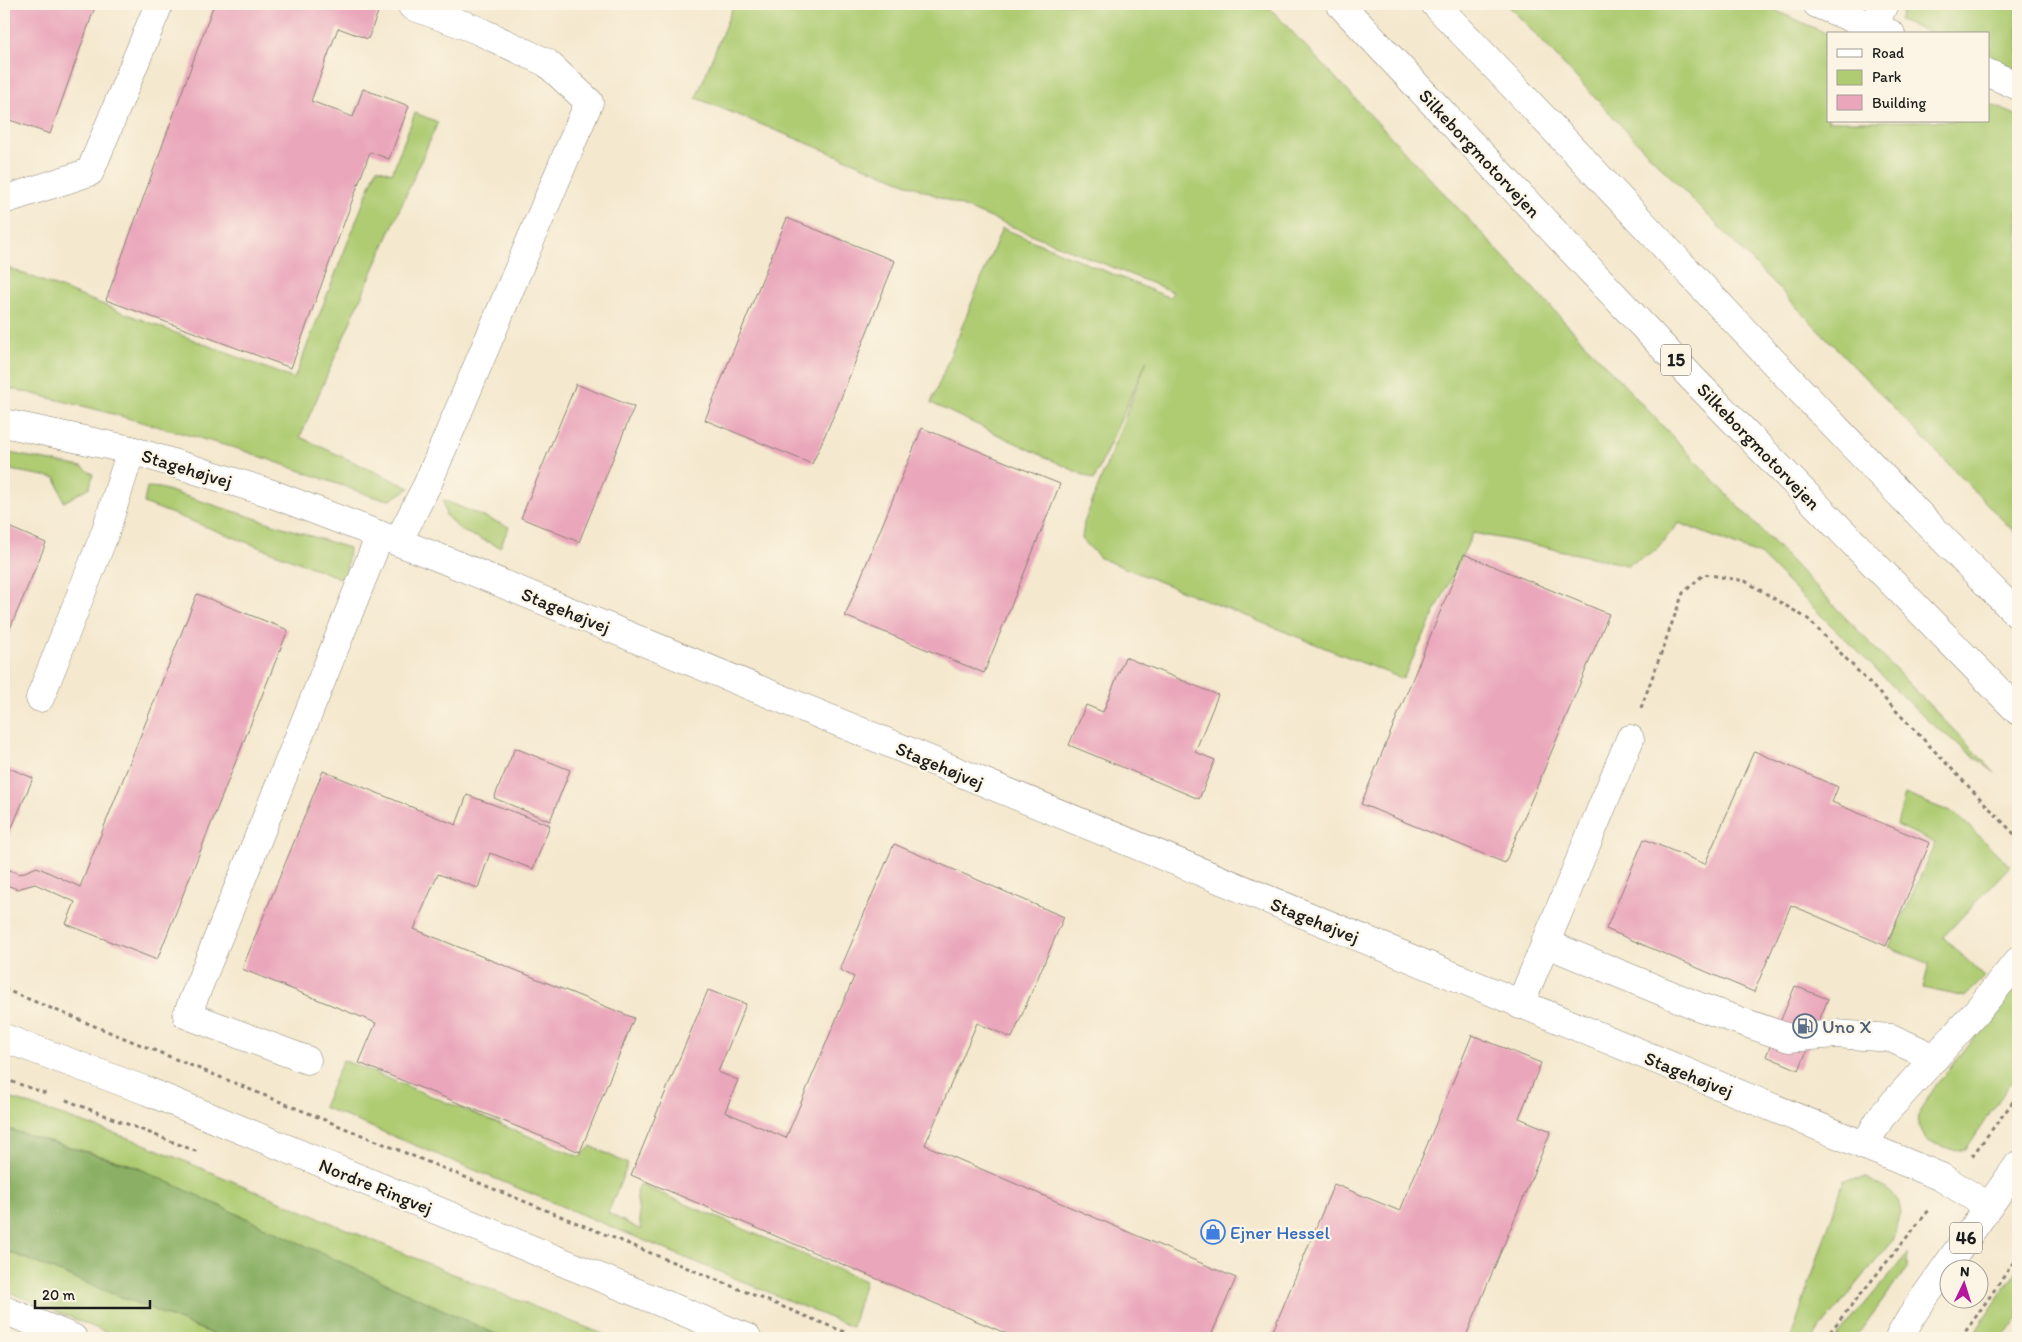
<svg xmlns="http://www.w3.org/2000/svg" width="2022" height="1342" font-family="Itim,sans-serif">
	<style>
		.green { fill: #afcc73; stroke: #667448 }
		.forest { fill: #8bb065; stroke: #546640 }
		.building { fill: #eaa7bb }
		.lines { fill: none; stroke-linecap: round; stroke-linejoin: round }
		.minor-casing { stroke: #888275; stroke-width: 29 }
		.major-casing { stroke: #888275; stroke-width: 29 }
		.highway-casing { stroke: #888275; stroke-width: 29 }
		.path { stroke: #888275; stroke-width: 3; stroke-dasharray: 4 4; stroke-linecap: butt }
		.minor { stroke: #fff; stroke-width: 28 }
		.major { stroke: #fff; stroke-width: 28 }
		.highway { stroke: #fff; stroke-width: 28 }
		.labels { text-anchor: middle; stroke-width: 4.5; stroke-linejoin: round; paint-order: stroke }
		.shield { fill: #fcf5e5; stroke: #5f5d58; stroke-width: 1 }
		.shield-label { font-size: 18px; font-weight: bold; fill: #1c1c1c }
		.street-label { font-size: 19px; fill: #1c1c1c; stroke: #fcf5e5 }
		.service-label { font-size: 19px; fill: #4e5e75; stroke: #fcf5e5; text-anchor: start }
		.shop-label { font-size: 19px; fill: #366cbe; stroke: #fcf5e5; text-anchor: start }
	</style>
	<rect width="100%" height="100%" fill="#fcf5e5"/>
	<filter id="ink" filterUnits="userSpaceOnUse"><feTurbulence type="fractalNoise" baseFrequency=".02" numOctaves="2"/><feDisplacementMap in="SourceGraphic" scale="10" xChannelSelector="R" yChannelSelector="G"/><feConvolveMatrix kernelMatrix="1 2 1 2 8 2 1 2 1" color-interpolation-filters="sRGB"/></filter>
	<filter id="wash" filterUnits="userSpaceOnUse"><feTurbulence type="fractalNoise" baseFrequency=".0096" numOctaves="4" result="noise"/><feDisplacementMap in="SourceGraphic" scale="20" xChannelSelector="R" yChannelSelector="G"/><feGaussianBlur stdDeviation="1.12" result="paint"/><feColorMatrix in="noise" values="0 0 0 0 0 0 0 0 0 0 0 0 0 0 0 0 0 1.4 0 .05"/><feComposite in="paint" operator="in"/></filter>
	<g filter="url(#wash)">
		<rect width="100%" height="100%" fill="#f4e8ce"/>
		<g class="green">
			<path d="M734,4H1266L1737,505L1995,773L1928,721L1760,555L1679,523L1653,553L1627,565L1540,546L1473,533L1403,679L1100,558L1082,539L1084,523L1147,360L1094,480L931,403L1002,228L1170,298L1173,292L696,98Z"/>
			<path d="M1507,4H1761L1828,34V121H1988V103L2018,116V536L1634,139Z"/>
			<path d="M1906,4H2018V69L1988,57V34H1932L1899,20Z"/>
			<path d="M415,113L438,122L300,437L410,488L390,500L374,497L242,450L91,408L4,387V266L294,379L377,168L392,173Z"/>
			<path d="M4,452L82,467L93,474L90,487L64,502L56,478L4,469Z"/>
			<path d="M147,487L160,488L349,548L345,580L144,503Z"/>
			<path d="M443,500L509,527L500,547L462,531L446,516Z"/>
			<path d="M1905,794L1956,814L2010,866L1943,937L1985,977L1965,997L1923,988L1929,964L1889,947L1935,843L1897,825Z"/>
			<path d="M2018,983V1072L1966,1149L1956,1151L1927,1141L1918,1123L1920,1110L1933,1089Z"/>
			<path d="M343,1060L580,1157L591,1146L628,1164L608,1213L641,1230L636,1192L639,1184L865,1281L852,1327L323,1107Z"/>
			<path d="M4,1096L137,1141L472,1282L613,1338H503L129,1164L4,1128Z"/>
			<path d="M1866,1178L1885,1188L1898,1199L1901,1213L1892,1241L1813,1338H1791L1844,1180Z"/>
			<path d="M4,1250L223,1338H120L4,1290Z"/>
			<path d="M1908,1253L1907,1268L1855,1338H1836Z"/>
			<path d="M2018,1269V1317L2003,1338H1971Z"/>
		</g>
		<path class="forest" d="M4,1128L134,1166L504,1338H223L4,1250Z"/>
		<g id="blocks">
			<g class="building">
				<path d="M4,4H96L50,134L4,118Z"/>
				<path d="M214,4H381L368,39L338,28L311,101L353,117L363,89L409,106L389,159L370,152L291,368L106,300Z"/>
				<path d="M787,218L895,261L837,408L812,464L705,420Z"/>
				<path d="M576,384L634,407L579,542L521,518Z"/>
				<path d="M922,428L1060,484L984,673L845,616Z"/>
				<path d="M4,525L46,543L4,643Z"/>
				<path d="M1464,554L1609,614L1505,863L1361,804Z"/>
				<path d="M197,594L288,630L157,960L66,924L75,902L35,884L17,889L4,884V868L20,874L37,867L80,887Z"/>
				<path d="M1125,657L1218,695L1195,752L1215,760L1199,799L1069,745L1086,705L1103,712Z"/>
				<path d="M515,748L570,770L550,821L494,798Z"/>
				<path d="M1754,751L1838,787L1832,802L1930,843L1886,946L1791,905L1754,992L1606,929L1644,839L1705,864Z"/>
				<path d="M4,766L33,778L4,846Z"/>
				<path d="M323,771L456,825L467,795L550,825L533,869L490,853L478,888L438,874L414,929L634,1018L580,1152L359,1063L376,1023L242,969Z"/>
				<path d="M894,844L1064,917L1012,1038L977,1023L925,1145L1236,1278L1210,1338H1017L631,1175L708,990L746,1004L718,1072L738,1080L725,1112L786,1138L854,977L840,970Z"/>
				<path d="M1795,986L1828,999L1799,1070L1766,1056Z"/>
				<path d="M1472,1035L1541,1063L1519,1118L1551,1131L1466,1336L1471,1338H1270L1334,1184L1400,1211Z"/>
			</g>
		</g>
	</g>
	<g filter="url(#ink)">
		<use href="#blocks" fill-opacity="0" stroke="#888275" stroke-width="1"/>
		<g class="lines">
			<g class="minor-casing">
				<g id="minor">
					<path d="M1817,4L1891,34"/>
					<path d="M1874,27L1884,4"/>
					<path d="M1988,73L2018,86"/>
					<path d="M4,200L90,172L159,4"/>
					<path d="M4,423L131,450L270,493L445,560L1941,1177L1988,1206"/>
					<path d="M398,542L428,483L589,102L547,63L475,29L412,6L413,4"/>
					<path d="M40,698L105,533L131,450"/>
					<path d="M1545,943L1700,1007L1789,1038L1836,1034L1891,1038L1935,1058"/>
					<path d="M1520,1005L1630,739"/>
					<path d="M307,1060L187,1015L380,535"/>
					<path d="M1864,1146L1881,1117L1977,1011L2018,961"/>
					<path d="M4,1310L73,1338"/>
				</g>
			</g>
			<g class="major-casing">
				<g id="major">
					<path d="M4,1038L147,1091L747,1338"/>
					<path d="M1899,1338L1914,1312L2018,1165"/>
				</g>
			</g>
			<g class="highway-casing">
				<g id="highway">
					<path d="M1340,4L1692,378L2018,711"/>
					<path d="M1435,4C1630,207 1819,415 2018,615"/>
				</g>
			</g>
			<g class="path">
				<path d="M1641,708L1683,593L1704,574L1745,581L1808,619L2018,838"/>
				<path d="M4,989L859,1338"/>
				<path d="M4,1079L48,1094"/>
				<path d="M66,1100L198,1152"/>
				<path d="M1972,1156L2018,1095"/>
				<path d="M1825,1338L1929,1210"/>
				<path d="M1961,1338L2018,1256"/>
			</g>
			<use href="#minor" class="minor"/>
			<use href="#major" class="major"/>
			<use href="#highway" class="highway"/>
		</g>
	</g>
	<defs>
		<g id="fuel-ring" transform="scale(1.25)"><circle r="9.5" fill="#fcf5e5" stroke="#5c6f8a" stroke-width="1.5"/><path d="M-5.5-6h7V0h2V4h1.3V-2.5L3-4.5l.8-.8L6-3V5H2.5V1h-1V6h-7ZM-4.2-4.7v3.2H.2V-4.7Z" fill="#5c6f8a"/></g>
		<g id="shop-ring" transform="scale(1.25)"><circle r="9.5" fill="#fcf5e5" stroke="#3f7fe0" stroke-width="1.5"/><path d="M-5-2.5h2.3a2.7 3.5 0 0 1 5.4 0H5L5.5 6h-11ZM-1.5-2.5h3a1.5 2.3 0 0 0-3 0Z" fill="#3f7fe0"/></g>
	</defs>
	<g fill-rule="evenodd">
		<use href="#fuel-ring" x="1805" y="1026"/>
		<use href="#shop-ring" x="1213" y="1232"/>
	</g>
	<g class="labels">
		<g class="shield">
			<rect x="1661" y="344.5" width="30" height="31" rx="4"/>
			<rect x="1950" y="1222.5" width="32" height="31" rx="4"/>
		</g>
		<g class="shield-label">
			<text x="1676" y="366">15</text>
			<text x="1966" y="1244">46</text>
		</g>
		<g class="street-label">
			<text transform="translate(1480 153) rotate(47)" y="7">Silkeborgmotorvejen</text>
			<text transform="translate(1759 446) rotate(46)" y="7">Silkeborgmotorvejen</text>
			<text transform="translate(187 468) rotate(17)" y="7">Stagehøjvej</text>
			<text transform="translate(566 610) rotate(22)" y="7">Stagehøjvej</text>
			<text transform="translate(940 765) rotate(23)" y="7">Stagehøjvej</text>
			<text transform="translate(1315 920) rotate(22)" y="7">Stagehøjvej</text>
			<text transform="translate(1689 1074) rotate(22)" y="7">Stagehøjvej</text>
			<text transform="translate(376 1186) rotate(22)" y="7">Nordre Ringvej</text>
		</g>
		<g class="service-label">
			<text x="1822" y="1033">Uno X</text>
		</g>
		<g class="shop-label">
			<text x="1230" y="1239">Ejner Hessel</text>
		</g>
	</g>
	<rect width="2022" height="1342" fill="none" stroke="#fcf5e5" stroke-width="20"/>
	<rect x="1827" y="32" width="162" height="90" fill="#fcf5e5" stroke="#a29e95"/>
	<rect x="1837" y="49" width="25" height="8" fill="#ffffff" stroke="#a29e95"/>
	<text x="1872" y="58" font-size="15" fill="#1c1c1c">Road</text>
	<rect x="1837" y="70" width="25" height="15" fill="#afcc73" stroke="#a29e95"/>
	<text x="1872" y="82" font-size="15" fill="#1c1c1c">Park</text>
	<rect x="1837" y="95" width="25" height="15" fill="#eaa7bb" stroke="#a29e95"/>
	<text x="1872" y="108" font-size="15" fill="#1c1c1c">Building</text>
	<g transform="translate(1964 1284) rotate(4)"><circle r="24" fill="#fcf5e5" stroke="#a29e95"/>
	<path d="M0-4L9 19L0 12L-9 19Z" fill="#b5179e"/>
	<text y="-8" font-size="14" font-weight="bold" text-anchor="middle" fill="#1c1c1c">N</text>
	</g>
	<path d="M35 1300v8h115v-8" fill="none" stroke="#1c1c1c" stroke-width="2.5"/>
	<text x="42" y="1300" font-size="15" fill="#1c1c1c" stroke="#fcf5e5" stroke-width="4" paint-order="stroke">20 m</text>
</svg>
